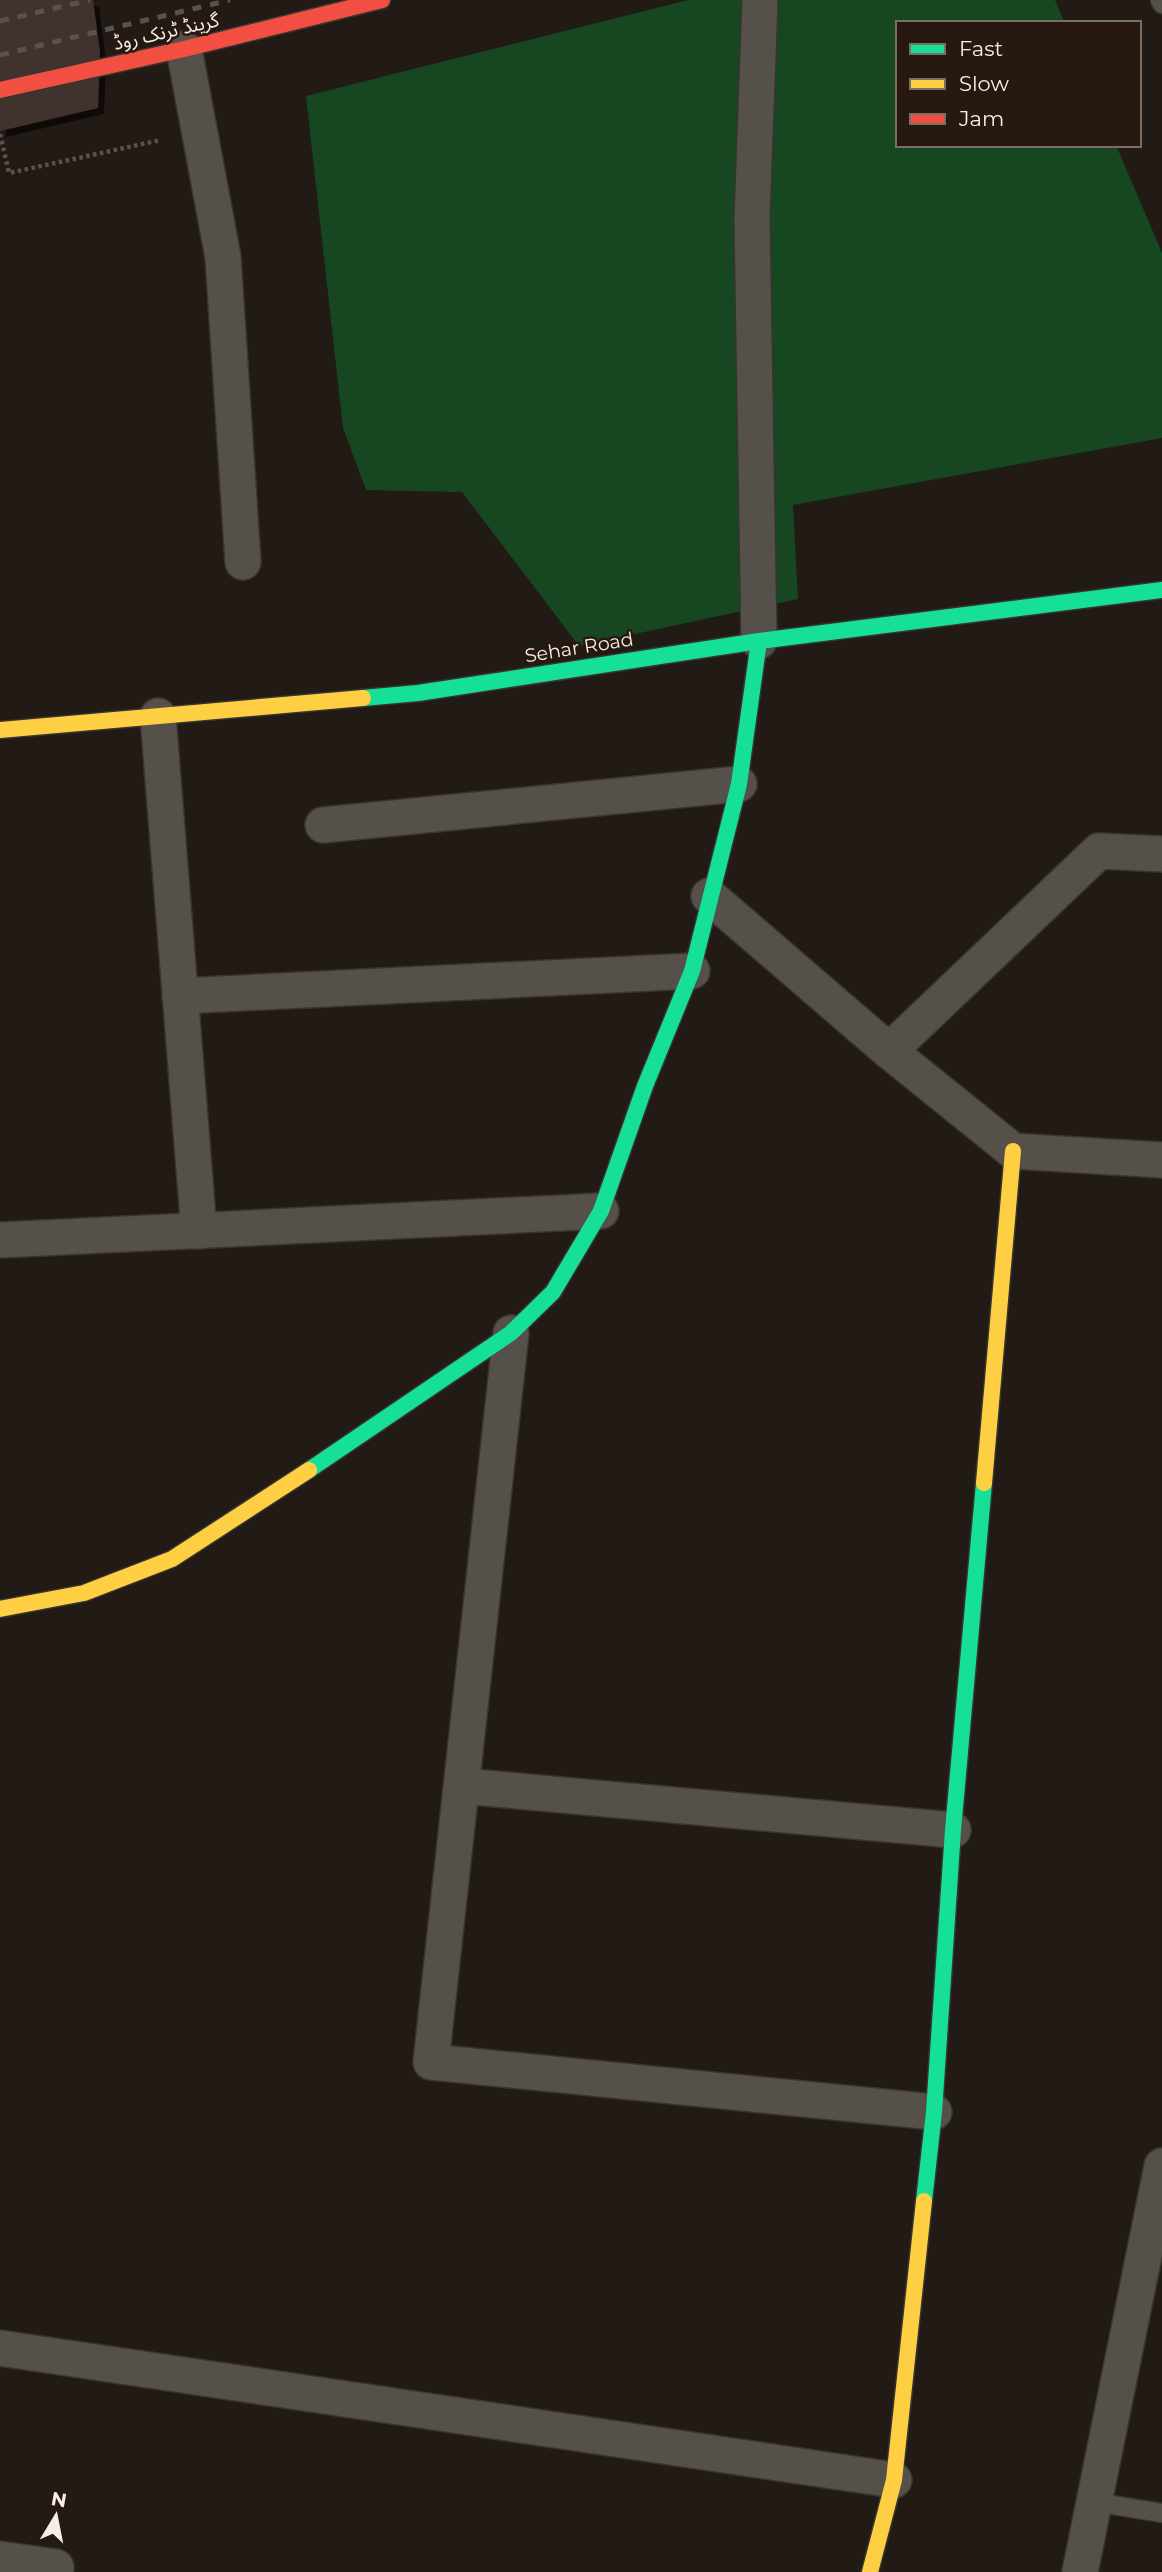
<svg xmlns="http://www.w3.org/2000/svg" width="1162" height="2572" font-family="Montserrat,'Noto Sans Arabic',sans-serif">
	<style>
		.green { fill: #174721 }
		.building { fill: #43322e; filter: url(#shadow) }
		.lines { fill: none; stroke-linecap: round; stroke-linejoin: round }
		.lane-casing { stroke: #38342f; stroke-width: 21 }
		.street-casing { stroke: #38342f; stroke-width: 38 }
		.fast-casing { stroke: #38342f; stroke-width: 19 }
		.slow-casing { stroke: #38342f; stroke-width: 19 }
		.jam-casing { stroke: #38342f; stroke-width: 19 }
		.path { stroke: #58534f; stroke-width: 4.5; stroke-dasharray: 3.5 3.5; stroke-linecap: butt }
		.lane { stroke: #56504b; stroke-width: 18 }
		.street { stroke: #56504b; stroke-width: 35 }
		.fast { stroke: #16e098; stroke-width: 16 }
		.slow { stroke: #ffcf43; stroke-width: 16 }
		.jam { stroke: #f24e42; stroke-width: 16 }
		.rail { stroke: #585350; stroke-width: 5; stroke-dasharray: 9 9; stroke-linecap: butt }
		.labels { text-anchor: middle; stroke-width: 5; stroke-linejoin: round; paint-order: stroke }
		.street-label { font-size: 19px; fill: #f7eee7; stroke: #27190f }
	</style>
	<defs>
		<filter id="shadow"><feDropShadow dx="6" dy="6" stdDeviation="0" flood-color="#0009"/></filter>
	</defs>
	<rect width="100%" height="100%" fill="#211a15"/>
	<path class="green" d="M688,0H1055L1065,23H898V145H1116L1162,253V438L793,505L798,599L579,646L462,492L366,490L343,428L306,96Z"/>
	<path class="building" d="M0,0H93L100,53L98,108L0,131Z"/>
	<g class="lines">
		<g class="lane-casing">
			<g id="lane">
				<path d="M1160,0L1162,4"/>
				<path d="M1094,2502L1162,2513"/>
			</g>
		</g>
		<g class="street-casing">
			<g id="street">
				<path d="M184,49L223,257L243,562"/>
				<path d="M759,641L752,218L760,0"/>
				<path d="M158,716L199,1231"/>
				<path d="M323,825L739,784"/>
				<path d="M709,896L889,1051L1013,1151L1162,1160"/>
				<path d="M180,996L692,971"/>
				<path d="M889,1051L1099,851L1162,854"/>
				<path d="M0,1240L601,1211"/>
				<path d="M511,1333L431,2062L934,2112"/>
				<path d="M462,1786L953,1830"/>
				<path d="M0,2348L894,2480"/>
				<path d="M0,2559L56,2567"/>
				<path d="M1080,2572L1162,2166"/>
			</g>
		</g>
		<g class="fast-casing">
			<g id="fast">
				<path d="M363,698L418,693L759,641L1162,590"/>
				<path d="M309,1470L511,1333L553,1292L601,1211L645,1086L692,971L739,784L759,641"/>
				<path d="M924,2201L934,2112L953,1830L984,1483"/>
			</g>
		</g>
		<g class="slow-casing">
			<g id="slow">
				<path d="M0,730L363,698"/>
				<path d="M984,1483L1013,1151"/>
				<path d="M0,1609L84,1593L172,1559L309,1470"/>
				<path d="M870,2572L894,2480L924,2201"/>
			</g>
		</g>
		<g class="jam-casing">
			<path id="jam" d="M0,90L184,49L382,0"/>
		</g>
		<path class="path" d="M0,134L9,173L161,140"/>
		<use href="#lane" class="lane"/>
		<use href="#street" class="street"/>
		<use href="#fast" class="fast"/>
		<use href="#slow" class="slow"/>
		<use href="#jam" class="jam"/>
		<g class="rail">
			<path d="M0,21L90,0"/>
			<path d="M0,55L230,0"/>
		</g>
	</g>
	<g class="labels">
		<g class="street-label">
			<text transform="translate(166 31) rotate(-13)" y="7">گرینڈ ٹرنک روڈ</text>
			<text transform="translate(579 647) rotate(-9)" y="7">Sehar Road</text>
		</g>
	</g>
	<rect x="896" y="21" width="245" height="126" fill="#27190f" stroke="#7a6e65" stroke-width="2"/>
	<rect x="910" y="44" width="35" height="10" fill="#16e098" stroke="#7a6e65" stroke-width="2"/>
	<text x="959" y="56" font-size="21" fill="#f7eee7">Fast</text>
	<rect x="910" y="79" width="35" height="10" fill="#ffcf43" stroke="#7a6e65" stroke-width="2"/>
	<text x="959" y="91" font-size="21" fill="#f7eee7">Slow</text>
	<rect x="910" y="114" width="35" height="10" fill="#f24e42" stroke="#7a6e65" stroke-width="2"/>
	<text x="959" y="126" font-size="21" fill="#f7eee7">Jam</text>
	<g transform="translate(56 2516) rotate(10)" stroke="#27190f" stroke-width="5" paint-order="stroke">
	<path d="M0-5L12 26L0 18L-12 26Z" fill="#f7eee7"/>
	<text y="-10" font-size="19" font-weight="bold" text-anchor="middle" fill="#f7eee7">N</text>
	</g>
</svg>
